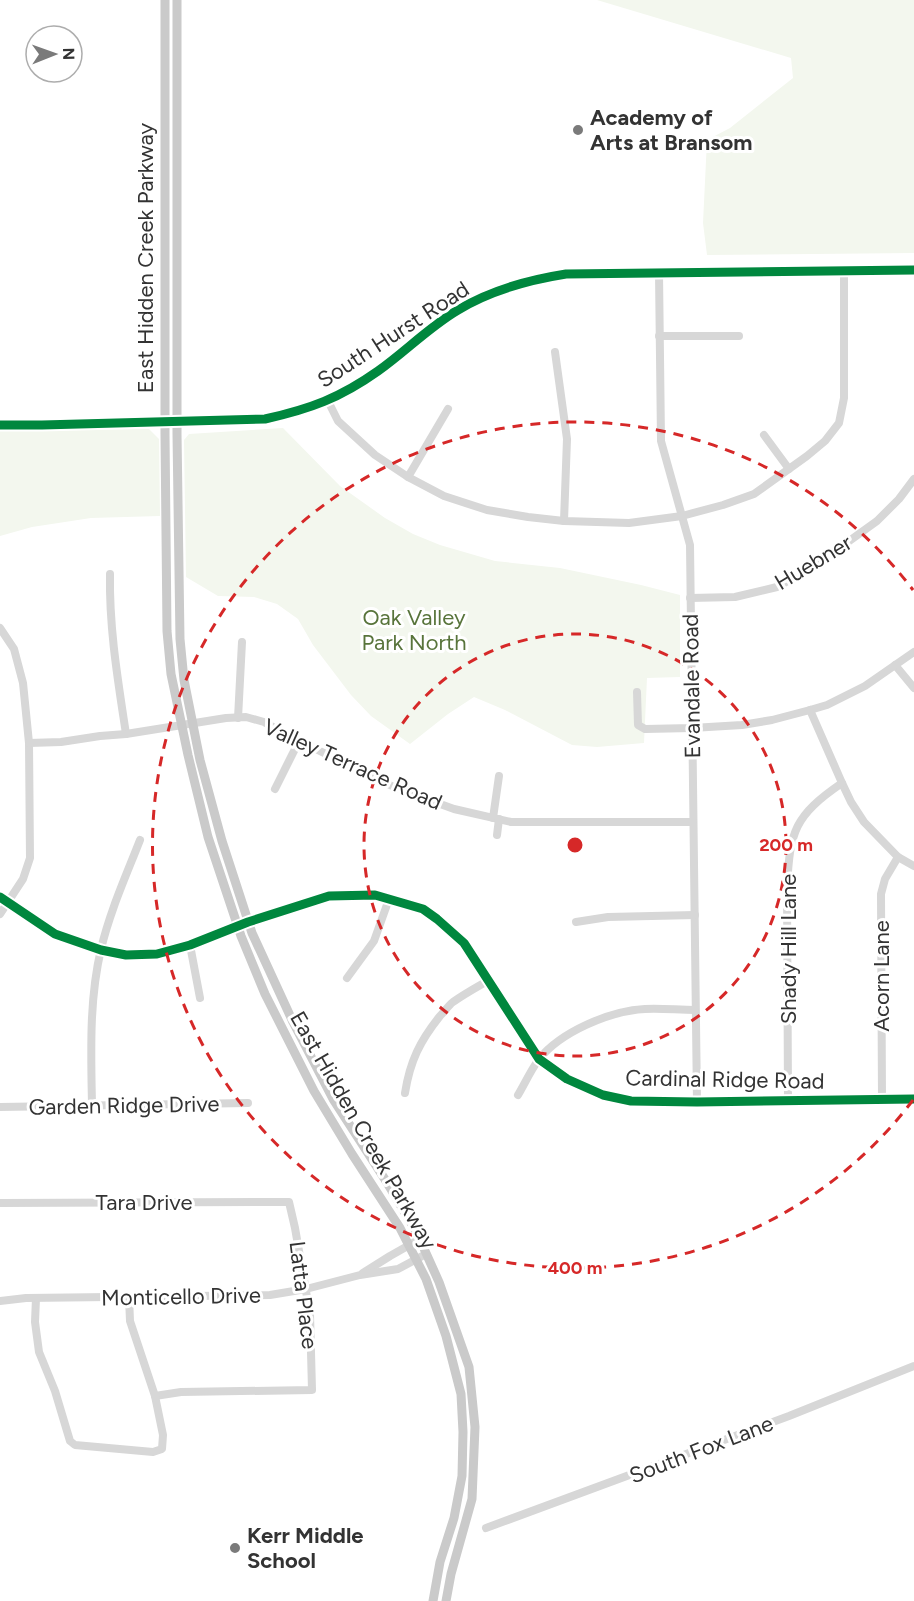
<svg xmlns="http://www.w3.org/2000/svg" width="914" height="1601" font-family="Figtree,sans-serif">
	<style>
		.green { fill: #f3f7ee }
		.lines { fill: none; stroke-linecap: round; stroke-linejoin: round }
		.minor { stroke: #d7d7d7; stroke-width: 8 }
		.major { stroke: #cacaca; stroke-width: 9 }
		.cycleway-casing { stroke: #fff; stroke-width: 13 }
		.cycleway { stroke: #00873e; stroke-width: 9 }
		.ring { fill: none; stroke: #d62828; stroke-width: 3; stroke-dasharray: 10 8 }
		.poi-dot { fill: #7a7a7a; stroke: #fff; stroke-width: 2 }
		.labels { text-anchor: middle; stroke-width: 6; stroke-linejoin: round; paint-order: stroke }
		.poi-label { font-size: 22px; font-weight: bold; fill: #333; stroke: #fff; text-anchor: start }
		.street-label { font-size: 22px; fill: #333; stroke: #fff }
		.park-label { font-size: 22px; fill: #58743b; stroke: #fff }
		.centre { fill: #d62828; stroke: #fff; stroke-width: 3 }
		.ring-label { font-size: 18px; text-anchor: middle; font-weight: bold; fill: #d62828; stroke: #fff; stroke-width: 6; stroke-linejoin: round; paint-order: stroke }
	</style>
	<rect width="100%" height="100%" fill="#fff"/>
	<g class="green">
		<path d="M597,0H914V253L707,255L703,223L707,140L730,128L793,78L791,58Z"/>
		<path d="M283,428L340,486L385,518L413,534L440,545L495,561L560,568L641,585L680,595V677L647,678L644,743L597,747L572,745L505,710L474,697L448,714L410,744L371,716L351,695L313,645L298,619L277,604L254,597L218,596L186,577L184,440L189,434Z"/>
		<path d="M149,429L159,439L160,516L91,518L32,527L0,536V431Z"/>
	</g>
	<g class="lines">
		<g class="minor">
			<path d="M659,273L661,441L690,545L697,1102"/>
			<path d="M659,336H739"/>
			<path d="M555,352L567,439L564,521"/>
			<path d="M328,401L338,421L375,455L408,477L444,496L487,510L528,517L564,521L629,523L682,516L723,505L754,494L807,456L825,441L839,423L844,398V271"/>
			<path d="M0,425H42L265,419C310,409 340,398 378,371C405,352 429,327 458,310C491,290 528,280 566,274L914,270"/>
			<path d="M764,435L789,469"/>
			<path d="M408,477L448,409"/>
			<path d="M110,574C109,628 118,681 126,734"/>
			<path d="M690,598L735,597L777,587L813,567L877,521L899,499L914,479"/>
			<path d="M0,628L14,649L23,683L29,743L30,858L23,879L0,914"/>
			<path d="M895,665L914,688"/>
			<path d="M637,692L638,725L645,729L692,728L742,725L772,720L810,710L827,705L865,686L914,652"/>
			<path d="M810,710L842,783L851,802L864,822L898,857L914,866"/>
			<path d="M238,718L242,642"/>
			<path d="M29,743L61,742L100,736L126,734L226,718L246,717L264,722L287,735L396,788L454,809L511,822H693"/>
			<path d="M275,789L299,741"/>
			<path d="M493,818L499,776"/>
			<path d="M497,835L499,819"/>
			<path d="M0,897L55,934L101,950L126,955L157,954L190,945L248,922L329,896L375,895L423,909L437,919L464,943L539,1059L567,1079L603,1095L631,1101L697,1102L914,1099"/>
			<path d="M576,922L608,917L695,915"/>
			<path d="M190,945L200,998"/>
			<path d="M347,978L374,941L389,899"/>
			<path d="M405,1093C410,1061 420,1041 440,1016C444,1012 448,1006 453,1002C464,994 477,987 489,980"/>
			<path d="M518,1095C525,1083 531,1070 539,1059C561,1032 609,1011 645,1009C661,1008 678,1010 695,1010"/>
			<path d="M788,1100L787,887C790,831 794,816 842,783"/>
			<path d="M882,1100L881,894L885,879L898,857"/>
			<path d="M92,1105C91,1053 89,1000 101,949C110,911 126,876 140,840"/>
			<path d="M0,1107L248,1103"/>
			<path d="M0,1203L289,1202L295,1228L310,1314L312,1390L181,1392L155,1396"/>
			<path d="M363,1273L390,1256L420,1239"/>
			<path d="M36,1298L35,1322L39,1352L55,1391L70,1441L75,1445L153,1452L162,1449L163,1435L155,1396L130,1321L129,1297"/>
			<path d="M0,1301L26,1298L270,1295L306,1289L360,1275L398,1269L426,1254"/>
			<path d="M486,1528L789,1416L914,1366"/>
		</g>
		<g class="major">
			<path d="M165,0V434L167,631L171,674L188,755L208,837L241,936L265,994L314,1091L352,1154L400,1228L426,1279L446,1336L461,1394L463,1432L462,1476L454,1518L440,1562L433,1601"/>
			<path d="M177,0V434L180,639L184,680L200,760L222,841L252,933L293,1022L333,1099L386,1181L417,1233L439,1282L469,1367L475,1427L472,1499L451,1574L446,1601"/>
		</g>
		<g class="cycleway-casing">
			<g id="cycleway">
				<path d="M0,425H42L265,419C310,409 340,398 378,371C405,352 429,327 458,310C491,290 528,280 566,274L914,270"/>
				<path d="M0,897L55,934L101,950L126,955L157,954L190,945L248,922L329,896L375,895L423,909L437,919L464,943L539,1059L567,1079L603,1095L631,1101L697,1102L914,1099"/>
			</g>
		</g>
		<use href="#cycleway" class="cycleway"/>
	</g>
	<g class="ring">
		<circle cx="575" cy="845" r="211"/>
		<path d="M913 1100A423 423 0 1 1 913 590"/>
	</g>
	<g class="poi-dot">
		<circle cx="578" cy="130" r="6"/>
		<circle cx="235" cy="1548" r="6"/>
	</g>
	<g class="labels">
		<g class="poi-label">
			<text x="590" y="125">Academy of<tspan x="590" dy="25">Arts at Bransom</tspan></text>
			<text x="247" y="1543">Kerr Middle<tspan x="247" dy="25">School</tspan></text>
		</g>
		<g class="street-label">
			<text transform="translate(145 258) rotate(-90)" y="8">East Hidden Creek Parkway</text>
			<text transform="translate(393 334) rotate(-33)" y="8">South Hurst Road</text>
			<text transform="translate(813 562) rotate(-31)" y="8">Huebner</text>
			<text transform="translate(691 686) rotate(-91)" y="8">Evandale Road</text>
			<text transform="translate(353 764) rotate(24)" y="8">Valley Terrace Road</text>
			<text transform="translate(788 949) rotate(-90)" y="8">Shady Hill Lane</text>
			<text transform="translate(881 976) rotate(-90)" y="8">Acorn Lane</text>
			<text transform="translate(725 1079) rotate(1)" y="8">Cardinal Ridge Road</text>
			<text transform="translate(124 1105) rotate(-1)" y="8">Garden Ridge Drive</text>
			<text transform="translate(364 1130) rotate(60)" y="8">East Hidden Creek Parkway</text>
			<text x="144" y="1210">Tara Drive</text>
			<text transform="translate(304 1295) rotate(83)" y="8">Latta Place</text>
			<text transform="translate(181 1296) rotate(-1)" y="8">Monticello Drive</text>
			<text transform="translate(701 1449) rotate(-21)" y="8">South Fox Lane</text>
		</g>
		<g class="park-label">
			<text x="414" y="625">Oak Valley<tspan x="414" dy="25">Park North</tspan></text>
		</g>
	</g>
	<circle cx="575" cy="845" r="9" class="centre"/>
	<g class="ring-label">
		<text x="786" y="851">200 m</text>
		<text x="575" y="1274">400 m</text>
	</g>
	<g transform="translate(54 54) rotate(89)"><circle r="28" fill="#ffffff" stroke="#adadad" stroke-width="1.5"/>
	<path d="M0-4.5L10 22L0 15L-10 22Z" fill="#7a7a7a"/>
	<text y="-9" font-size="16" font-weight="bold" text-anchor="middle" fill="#333333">N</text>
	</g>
</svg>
